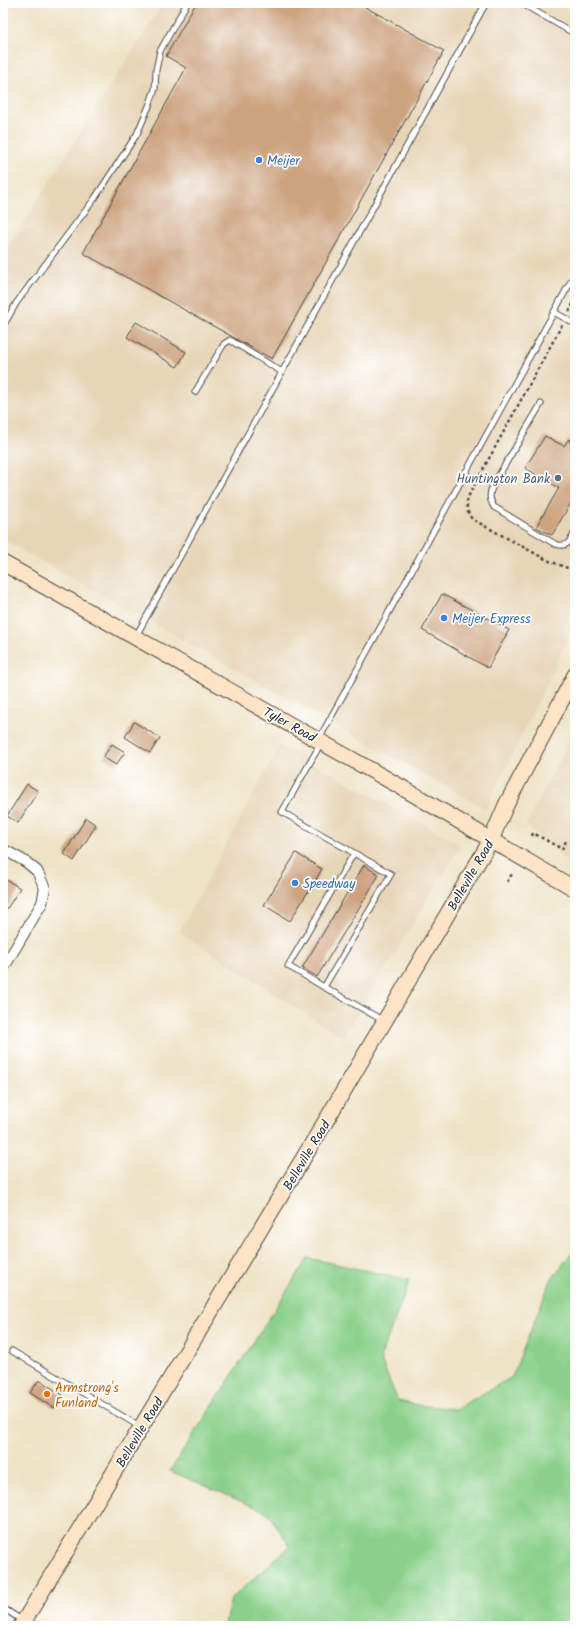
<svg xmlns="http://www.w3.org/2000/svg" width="578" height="1629" font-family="Kalam,sans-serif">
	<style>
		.built { fill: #e7d5b7 }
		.green { fill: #8bd08a; stroke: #5b7e5a }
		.building { fill: #cca37f }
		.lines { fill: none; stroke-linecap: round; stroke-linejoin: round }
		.lane-casing { stroke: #484742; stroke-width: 7 }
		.street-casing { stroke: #484742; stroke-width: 12 }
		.secondary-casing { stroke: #484742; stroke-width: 17 }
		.path { stroke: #484742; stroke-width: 2.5; stroke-dasharray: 3 3; stroke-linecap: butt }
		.lane { stroke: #fff; stroke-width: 5 }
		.street { stroke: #fff; stroke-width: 10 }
		.secondary { stroke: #fee4c6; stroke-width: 15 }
		.shop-dot { fill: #3f7fe0; stroke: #fff; stroke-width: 1.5 }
		.service-dot { fill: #5c6f8a; stroke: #fff; stroke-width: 1.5 }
		.food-dot { fill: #e8710a; stroke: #fff; stroke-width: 1.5 }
		.labels { text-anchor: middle; stroke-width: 3.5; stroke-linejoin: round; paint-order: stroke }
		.shop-label { font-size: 13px; fill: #366cbe; stroke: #fff; text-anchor: start }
		.service-label { font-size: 13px; fill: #4e5e75; stroke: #fff; text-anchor: end }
		.street-label { font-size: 13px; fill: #2b2b2b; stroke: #fff }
		.food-label { font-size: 13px; fill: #c56008; stroke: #fff; text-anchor: start }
	</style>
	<rect width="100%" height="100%" fill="#fff"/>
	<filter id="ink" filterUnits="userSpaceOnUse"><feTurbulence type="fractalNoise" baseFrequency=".025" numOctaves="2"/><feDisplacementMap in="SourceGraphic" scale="8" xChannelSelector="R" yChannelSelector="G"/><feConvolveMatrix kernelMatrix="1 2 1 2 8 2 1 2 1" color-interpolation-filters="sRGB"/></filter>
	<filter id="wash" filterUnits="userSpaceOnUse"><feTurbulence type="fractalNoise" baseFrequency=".012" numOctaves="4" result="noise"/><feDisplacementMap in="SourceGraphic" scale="16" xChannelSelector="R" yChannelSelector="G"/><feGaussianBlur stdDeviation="0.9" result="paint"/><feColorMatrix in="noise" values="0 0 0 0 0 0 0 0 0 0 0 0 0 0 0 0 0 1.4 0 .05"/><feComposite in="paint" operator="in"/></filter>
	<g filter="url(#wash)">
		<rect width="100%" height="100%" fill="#efe3c6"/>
		<g class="built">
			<path d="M163,3H557L575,13V625L486,809L3,540V254Z"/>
			<path d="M575,729V865L567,860L526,825Z"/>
			<path d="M280,745L461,845L343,1038L179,932Z"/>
		</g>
		<path class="green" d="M575,1248V1626H224L231,1599L290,1546L267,1512L170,1471L308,1258L410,1280L380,1358L398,1401L418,1405L456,1409L512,1377L551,1280Z"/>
		<g id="blocks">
			<g class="building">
				<path d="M196,3H358L444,51L272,359L83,253L186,68L166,56Z"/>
				<path d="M136,322L186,352L177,367L127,337Z"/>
				<path d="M545,436L564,446L569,439L572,446L575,448V496L552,535L536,527L559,488L525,468Z"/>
				<path d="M442,594L509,630L488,668L422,630Z"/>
				<path d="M134,722L160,738L150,753L125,737Z"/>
				<path d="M112,744L125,752L116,765L103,757Z"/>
				<path d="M27,784L38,791L18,823L7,816Z"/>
				<path d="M86,818L96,825L74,861L64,854Z"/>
				<path d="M296,853L322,869L315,881L317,882L311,891L309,890L290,921L264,905Z"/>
				<path d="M364,865L379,875L317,977L302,968Z"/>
				<path d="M3,878L20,888L3,915Z"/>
				<path d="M39,1380L63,1395L54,1408L30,1393Z"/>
			</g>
		</g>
	</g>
	<g filter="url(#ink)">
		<use href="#blocks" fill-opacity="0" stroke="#484742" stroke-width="1"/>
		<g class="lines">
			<g class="lane-casing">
				<g id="lane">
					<path d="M521,3L575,34"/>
					<path d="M554,312L575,324"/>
					<path d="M3,326L17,302L95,198L137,134L149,106L155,89L156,70L160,51L187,3"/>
					<path d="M195,392L224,344L230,340L282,372"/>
					<path d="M541,404L493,485C489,494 489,499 494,507L555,544C567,548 570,542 575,532"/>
					<path d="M136,636L486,3"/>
					<path d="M319,739L575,274"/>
					<path d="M321,743L282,812L391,874L324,987L384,1021"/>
					<path d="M324,987L288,966L354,853"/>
					<path d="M12,1351L139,1426"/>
					<path d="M3,1608L23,1621"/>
				</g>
			</g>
			<g class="street-casing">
				<path id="street" d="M3,849L26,862L37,871L45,888L42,903L3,969"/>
			</g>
			<g class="secondary-casing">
				<g id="secondary">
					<path d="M3,563L401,787L575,889"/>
					<path d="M21,1626L330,1114L491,840L506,805L575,675"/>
				</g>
			</g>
			<g class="path">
				<path d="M569,312L575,300"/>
				<path d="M562,325L468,497C466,506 466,511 472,519L547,560L575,571"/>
				<path d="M532,836L533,833L562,849L566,841"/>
				<path d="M507,882L512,874"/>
			</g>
			<use href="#lane" class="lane"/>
			<use href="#street" class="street"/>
			<use href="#secondary" class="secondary"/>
		</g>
	</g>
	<g class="shop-dot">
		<circle cx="259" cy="160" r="4"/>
		<circle cx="444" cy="618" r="4"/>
		<circle cx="295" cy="883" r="4"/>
	</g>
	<circle class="service-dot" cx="558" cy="478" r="4"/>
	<circle class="food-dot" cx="47" cy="1394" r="4"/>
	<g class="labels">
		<g class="shop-label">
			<text x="267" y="165">Meijer</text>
			<text x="452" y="623">Meijer Express</text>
			<text x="303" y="888">Speedway</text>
		</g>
		<g class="service-label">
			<text x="550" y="483">Huntington Bank</text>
		</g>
		<g class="street-label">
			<text transform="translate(290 724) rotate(29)" y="5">Tyler Road</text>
			<text transform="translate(470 875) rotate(-60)" y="5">Belleville Road</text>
			<text transform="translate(306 1155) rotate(-59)" y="5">Belleville Road</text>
			<text transform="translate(139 1432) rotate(-59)" y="5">Belleville Road</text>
		</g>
		<g class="food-label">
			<text x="55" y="1392">Armstrong's<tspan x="55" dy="15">Funland</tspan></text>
		</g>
	</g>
	<rect width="578" height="1629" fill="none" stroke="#fff" stroke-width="16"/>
</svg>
